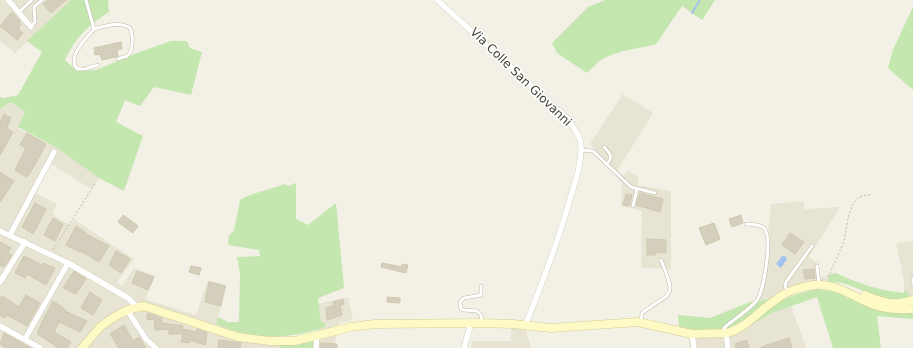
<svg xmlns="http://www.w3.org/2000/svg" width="913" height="348" font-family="'DejaVu Sans',sans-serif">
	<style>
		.residential { fill: #e7e4d4 }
		.green { fill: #c4e6af }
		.water { fill: #a3c3ef }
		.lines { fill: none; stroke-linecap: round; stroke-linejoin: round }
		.stream { stroke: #a3c3ef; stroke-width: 2 }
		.building { fill: #d4cfbc; stroke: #cfc8af }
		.lane-casing { stroke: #bebaa9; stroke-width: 4 }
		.street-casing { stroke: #bebaa9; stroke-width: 6 }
		.secondary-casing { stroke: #d2cd97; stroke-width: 9 }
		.path { stroke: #bfb99a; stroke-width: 1; stroke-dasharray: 2 2; stroke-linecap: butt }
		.lane { stroke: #fff; stroke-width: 3 }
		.street { stroke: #fff; stroke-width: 5.5 }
		.secondary { stroke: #fdfac5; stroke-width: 8 }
		.labels { text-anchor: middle; stroke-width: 3; stroke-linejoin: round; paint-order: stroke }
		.street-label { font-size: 12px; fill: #454235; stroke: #fff }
	</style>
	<rect width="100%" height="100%" fill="#f3f1e6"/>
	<g class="residential">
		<path d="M0,0H71L15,53L0,41Z"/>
		<path d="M623,94L653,113L617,171L623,176L628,171L639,177L637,185L671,191V269L641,268L642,211L621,206L622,183L590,144Z"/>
		<path d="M11,102L25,112L18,128L54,146L99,178L91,189L51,164L36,193L57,204L52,214L70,225L74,219L134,259L117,282L122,286L134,268L155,276L145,299L196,315L208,280L227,285L216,324L252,335L278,337L282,344L280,348H0V109Z"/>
		<path d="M804,201V209L840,207L809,257L818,263L820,278L830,274L827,282L772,300L769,299L757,301L764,278L770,236L768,233L771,204Z"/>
		<path d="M913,241V297L910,299L908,291H904V281L896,243Z"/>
		<path d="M348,297L353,320L339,323L334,348H314L317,330L326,327L321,322L318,304Z"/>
		<path d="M791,306L806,348H690L688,336L748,327L772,313Z"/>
		<path d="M512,328L526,330L531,348H471L472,341H510Z"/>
	</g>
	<g class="green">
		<path d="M71,0H108L109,12C88,25 75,38 65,60L77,71L96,70L134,54L171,41H187L190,48L202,52L191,95L154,87L140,106L125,100L116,122L143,136L124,191L99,178L54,146L18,127L25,112L11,102L0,109V97L4,98L18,95L42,52L27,41Z"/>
		<path d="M605,0H715L702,20L682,6L656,44C638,49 620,50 604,58C598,62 592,68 587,73L557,53L552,43L588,7Z"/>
		<path d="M913,7V90L888,68L893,50Z"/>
		<path d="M296,183V219L308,225L336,203L344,288L318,298L321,322L325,323L326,327C286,340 255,340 216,324L218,317L228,322H239L240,274L237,257L260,256L259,250L228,245L229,235L234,231L240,200C253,192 270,190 285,184L288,186Z"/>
		<path d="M836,273C859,284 878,290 904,293V291H908L910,299C887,305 867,291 846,284C840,282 833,282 827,282L830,274Z"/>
		<path d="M817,289L835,292L876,310L913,312V319L877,316L881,348H833L817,297L772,313L748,327L688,336L679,326L678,315L710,318L750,302L770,299L779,301L801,293Z"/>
		<path d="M316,338L314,348H280L282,344Z"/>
	</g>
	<path class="water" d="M782,256H785L787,259L781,268L776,264Z"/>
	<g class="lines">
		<path class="stream" d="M692,13L700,0"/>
	</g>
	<g class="building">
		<path d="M48,0H66L51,13L43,4Z"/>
		<path d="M12,12L20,21L19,22L21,24L18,28L23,33L17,40L0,26Z"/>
		<path d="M121,42L122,49L117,50L118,56L116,57L102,60L100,54L95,55L94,48Z"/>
		<path d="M4,114L11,118L7,128L13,132L0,155V122Z"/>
		<path d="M27,133L46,144L35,165L27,177L15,170L26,148L20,145Z"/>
		<path d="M0,172L14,181L0,202Z"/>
		<path d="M640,193L663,199L660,212L636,205Z"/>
		<path d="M626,194L632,195L629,206L623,205Z"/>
		<path d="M35,203L46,209L33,234L22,227Z"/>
		<path d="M123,215L138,226L133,233L118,222Z"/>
		<path d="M741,215L743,223L732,227L729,219Z"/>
		<path d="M53,218L63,224L55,241L44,235Z"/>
		<path d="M714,223L720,239L706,245L699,228Z"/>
		<path d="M76,226L90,236L109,246L99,262L81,251L80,252L66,245Z"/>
		<path d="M790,233L804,242L795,254L782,245Z"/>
		<path d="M647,239L666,240V253L655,252V255H647Z"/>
		<path d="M0,242L11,248L8,252L12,255L4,267L0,265Z"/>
		<path d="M116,251L130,259L121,273L109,265Z"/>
		<path d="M24,256L42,265L43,263L55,268L46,285L27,274L25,278L15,273Z"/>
		<path d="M382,263L402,267V264L408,265L406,273L381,267Z"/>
		<path d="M191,266L201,268L199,275L189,272Z"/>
		<path d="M814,269L815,278L805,279L803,270Z"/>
		<path d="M74,271L86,279L76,294L63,288Z"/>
		<path d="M137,271L154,277L148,290L132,283Z"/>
		<path d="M209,282L225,286L221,306L205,302Z"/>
		<path d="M90,292L102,300L93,315L81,308Z"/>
		<path d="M26,295L40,303L27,326L7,315L5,318L0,315V299L2,296L19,307Z"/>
		<path d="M387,297L400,298V303L387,302Z"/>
		<path d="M343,299L344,304L340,305L342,315L327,320L326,308L334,306L333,302Z"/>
		<path d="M53,301L66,310L65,311L87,321L80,332L59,322L54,332L71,342L67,348H59L37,334L42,322Z"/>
		<path d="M147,313L162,318V323L183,326L182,329L196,332L197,329L207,333L205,345L190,340V343L181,342L183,334H169V329L155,330L154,319L147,320Z"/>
		<path d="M124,325L133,341L139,337L146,348H119L110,334Z"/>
		<path d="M4,333L31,348H6L0,344Z"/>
		<path d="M789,338L792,348H761V347Z"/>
		<path d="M219,340L241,343L240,348H218Z"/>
		<path d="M747,340L749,348H736L735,344Z"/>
		<path d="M321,343L337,344V348H320Z"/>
	</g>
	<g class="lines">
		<g class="lane-casing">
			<g id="lane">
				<path d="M86,0L94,29C86,39 68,55 76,68C84,71 90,67 98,65"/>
				<path d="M19,12L32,0"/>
				<path d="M31,27L35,22L34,7L42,0"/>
				<path d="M94,29C105,26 120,21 130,28C133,35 134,51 127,56C124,57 120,58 118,59"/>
				<path d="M604,147C610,153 614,158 606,164"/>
				<path d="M580,150L593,151L631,187L655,193"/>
				<path d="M633,206L637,189"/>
				<path d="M817,266L819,284"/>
				<path d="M913,279V283"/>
				<path d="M481,286V295L464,298L460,302L461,309L463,310L477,311L481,315L482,323"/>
				<path d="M787,291L785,286L786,282L812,246"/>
				<path d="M641,322L642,313C672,291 677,299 661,260"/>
				<path d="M726,332L724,328C734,318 749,311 757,300C764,290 773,237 764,228C759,224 752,224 746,224"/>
			</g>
		</g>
		<g class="street-casing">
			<g id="street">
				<path d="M8,0L31,27"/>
				<path d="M437,0L567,118C573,127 580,135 581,145C582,163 575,182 570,199C558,242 542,284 525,326"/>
				<path d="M0,231L68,263L128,298L137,307"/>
				<path d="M10,235L54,152"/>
				<path d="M0,282L25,242"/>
				<path d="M127,310L146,339L156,348"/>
				<path d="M0,326L40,348"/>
				<path d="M726,333L728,348"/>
				<path d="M692,334L694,348"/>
				<path d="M25,339L68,263"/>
				<path d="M316,348L317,335"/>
				<path d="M464,348L471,323"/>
			</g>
		</g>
		<g class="secondary-casing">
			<g id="secondary">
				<path d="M865,295C880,302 897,307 913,300"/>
				<path d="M82,348L100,327L111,319L127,310L144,306L238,337L269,341H295L351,327L375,324L482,323L513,324L551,328L638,322L692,334L726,333C745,329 758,312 774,301C785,292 800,287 813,285C836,282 854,298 874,305C887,309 900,310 913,309"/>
			</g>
		</g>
		<g class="path">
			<path d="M53,250L96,182"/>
			<path d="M828,277L844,242L848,218L853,204L859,197L872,194"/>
		</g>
		<use href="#lane" class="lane"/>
		<use href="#street" class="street"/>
		<use href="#secondary" class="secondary"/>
	</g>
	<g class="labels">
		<g class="street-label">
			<text transform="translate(521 77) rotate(44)" y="4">Via Colle San Giovanni</text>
		</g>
	</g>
</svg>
